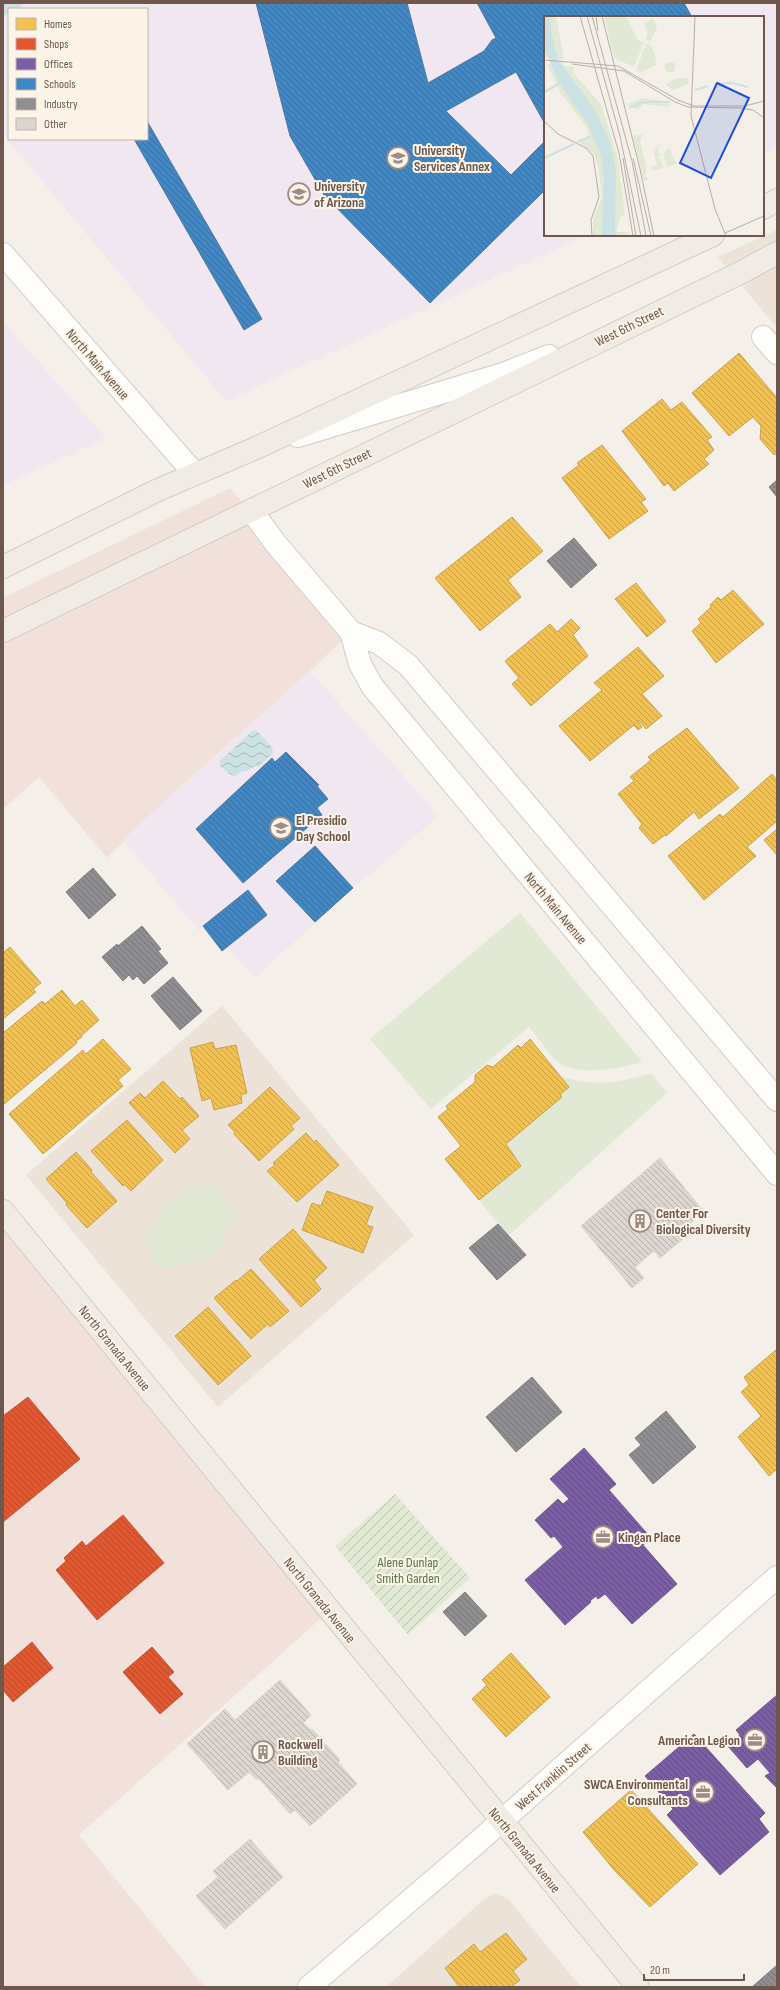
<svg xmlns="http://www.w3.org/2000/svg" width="780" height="1990" font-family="'Sofia Sans Condensed',sans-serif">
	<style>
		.residential { fill: #ede2d7 }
		.commercial { fill: #f1e1da }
		.education { fill: #f0e7f0; fill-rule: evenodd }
		.grass { fill: #e1e9d5 }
		.garden { fill: url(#garden-furrows) }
		.water { fill: url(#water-waves) }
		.homes { fill: url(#homes-back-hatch); stroke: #caa24e }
		.shops { fill: url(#shops-back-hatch); stroke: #c15737 }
		.offices { fill: url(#offices-back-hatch); stroke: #775c8c }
		.schools { fill: url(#schools-back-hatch); stroke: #4d7aa1 }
		.industry { fill: url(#industry-back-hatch); stroke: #847d7d }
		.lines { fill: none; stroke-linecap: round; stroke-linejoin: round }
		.stream { stroke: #cce1e3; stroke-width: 10 }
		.building { fill: url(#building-back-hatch); stroke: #dcd2cc }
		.minor-casing { stroke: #d3ccc7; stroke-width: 24 }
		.major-casing { stroke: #d3cbc6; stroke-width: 24 }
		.minor { stroke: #fdfdfc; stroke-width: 22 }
		.major { stroke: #f0ece5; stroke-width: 22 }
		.labels { text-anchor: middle; stroke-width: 4; stroke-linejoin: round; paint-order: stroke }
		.poi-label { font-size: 14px; font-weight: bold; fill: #6e584d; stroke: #fcf4e9; text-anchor: start }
		.street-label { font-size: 14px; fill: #6e584d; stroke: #fcf4e9 }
		.park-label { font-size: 14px; fill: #587849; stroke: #fcf4e9 }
		.inset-river { fill: none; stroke: #cce1e3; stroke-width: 2 }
		.inset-road { fill: none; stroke: #baaea6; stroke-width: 1 }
		.view { fill: #1d4ed8; fill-opacity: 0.15; stroke: #1d4ed8; stroke-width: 2 }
		.inset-edge { fill: none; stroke: #6e584d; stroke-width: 2 }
	</style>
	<defs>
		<pattern id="garden-furrows" width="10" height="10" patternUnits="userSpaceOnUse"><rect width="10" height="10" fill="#e1e9d5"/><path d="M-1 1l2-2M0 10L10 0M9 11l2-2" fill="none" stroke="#bbc0af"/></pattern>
		<pattern id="water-waves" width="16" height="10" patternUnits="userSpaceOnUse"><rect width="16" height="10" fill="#cce1e3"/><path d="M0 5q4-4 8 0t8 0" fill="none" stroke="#aab9ba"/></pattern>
		<pattern id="homes-back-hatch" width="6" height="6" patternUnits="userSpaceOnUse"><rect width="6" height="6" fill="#f2c14e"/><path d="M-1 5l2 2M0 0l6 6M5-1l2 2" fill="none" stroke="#c8a043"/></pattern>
		<pattern id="shops-back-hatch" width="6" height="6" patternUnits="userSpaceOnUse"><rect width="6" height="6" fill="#e4572e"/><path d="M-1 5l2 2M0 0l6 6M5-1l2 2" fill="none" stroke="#bd4b29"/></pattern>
		<pattern id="offices-back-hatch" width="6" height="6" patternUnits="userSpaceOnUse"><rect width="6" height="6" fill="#7b5ea7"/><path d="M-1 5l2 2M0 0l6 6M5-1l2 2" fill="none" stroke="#644d83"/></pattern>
		<pattern id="schools-back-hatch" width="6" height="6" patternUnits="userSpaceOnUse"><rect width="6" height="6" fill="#3f88c5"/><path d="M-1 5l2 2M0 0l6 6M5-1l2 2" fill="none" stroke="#3972a2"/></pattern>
		<pattern id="industry-back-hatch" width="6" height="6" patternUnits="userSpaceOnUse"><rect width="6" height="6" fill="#8d8d92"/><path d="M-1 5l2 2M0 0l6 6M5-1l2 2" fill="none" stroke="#777679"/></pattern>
		<pattern id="building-back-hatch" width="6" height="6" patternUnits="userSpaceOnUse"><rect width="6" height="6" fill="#ddd5cf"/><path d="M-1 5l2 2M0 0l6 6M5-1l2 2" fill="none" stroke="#b7b0aa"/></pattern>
	</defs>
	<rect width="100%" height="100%" fill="#f4efe9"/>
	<g class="residential">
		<path d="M777,230V328L718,257Z"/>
		<path d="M222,1006L414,1235L218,1407L26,1175Z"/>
		<path d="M495,1893L508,1899L581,1987H386L482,1901Z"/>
	</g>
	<g class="commercial">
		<path d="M230,488L351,632L310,671L170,796L107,858L39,777L3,809V598Z"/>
		<path d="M3,1211L329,1611L79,1835L205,1987H3Z"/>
	</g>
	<g class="education">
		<path d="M3,3H777V147L763,154V17H545V235H587L226,401L3,134ZM9,9H147V139H9Z"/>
		<path d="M3,322L106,438L3,485Z"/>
		<path d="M310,671L439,816L353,888L255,978L227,947L222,951L203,927L199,931L123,840L170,796Z"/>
	</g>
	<g class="grass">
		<path d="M520,913L642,1062C620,1069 572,1078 554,1059C545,1049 538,1037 529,1027L431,1109L370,1039Z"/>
		<path d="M651,1073L667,1093L508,1236L479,1200L521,1166L506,1144L562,1097L560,1095L569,1087L560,1076C590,1087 622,1083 651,1073Z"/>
		<path d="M211,1183L238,1214C233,1222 230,1231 224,1239C210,1259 183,1269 159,1266C133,1245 161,1204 184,1192C192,1187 201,1185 211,1183Z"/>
	</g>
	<path class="garden" d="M395,1494L470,1578L408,1635L335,1546Z"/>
	<path class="water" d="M252,731H257L272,747L273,753L258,767L256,765L247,771H242L236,776L231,775L220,766V761Z"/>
	<g class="homes">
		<path d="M739,353L777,398V453L774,455L760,439L761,426L753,417L729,436L692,393Z"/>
		<path d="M662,399L671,410L682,402L712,437L707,440L714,450L704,459L709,464L674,491L668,483L664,486L622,431Z"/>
		<path d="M602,445L646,499L641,502L648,511L609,539L562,478L579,465L577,463Z"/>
		<path d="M512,517L543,551L508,580L521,597L480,631L435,578Z"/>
		<path d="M636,583L666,621L647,637L615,599Z"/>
		<path d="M733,590L764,624L716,663L692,631L701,623L698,619L711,607L710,605L718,597L721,600Z"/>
		<path d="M571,619L580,628L573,635L588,656L531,706L512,684L519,678L505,661L550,624L557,632Z"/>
		<path d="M638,647L664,676L642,694L662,716L646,729L639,720L638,721L642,727L638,730L634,725L590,761L559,726L602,690L594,683Z"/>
		<path d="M687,728L739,788L699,819L694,812L666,836L665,835L653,844L639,828L642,824L618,794L634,781L630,777L651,760L648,757Z"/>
		<path d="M772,774L777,780V821L747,847L756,856L704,900L668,856L720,814L723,817Z"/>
		<path d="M777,829V853L776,854L764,840Z"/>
		<path d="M10,947L41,983L33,989L36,992L3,1019V953Z"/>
		<path d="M62,990L75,1006L82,1000L99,1020L81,1036L82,1037L76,1041L77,1043L3,1105V1033L42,1001L45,1004Z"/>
		<path d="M103,1039L131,1069L118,1080L123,1086L43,1154L9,1114L83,1050L86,1054Z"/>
		<path d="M530,1039L569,1087L560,1095L562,1097L506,1144L521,1166L479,1200L445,1159L461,1146L438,1117L448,1109L446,1106L475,1082V1075L487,1065L493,1067L518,1045L521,1048Z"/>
		<path d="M213,1042L215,1049L236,1045L247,1093L241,1095L242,1103L214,1110L211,1098L202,1101L190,1048Z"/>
		<path d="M163,1081L180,1099L182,1097L199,1116L182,1130L190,1139L175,1153L129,1103L140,1093L145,1098Z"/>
		<path d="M270,1087L300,1118L291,1126L294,1129L259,1161L234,1134L235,1132L228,1125Z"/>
		<path d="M127,1120L163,1160L131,1191L124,1184L123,1186L91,1151Z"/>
		<path d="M306,1133L314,1142L316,1140L339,1165L297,1202L267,1171L275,1165L273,1163Z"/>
		<path d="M76,1152L92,1170L91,1172L117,1201L87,1228L66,1205L67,1203L46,1179Z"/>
		<path d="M327,1191L373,1207L366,1225L373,1227L363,1253L302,1230L312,1203L321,1206Z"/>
		<path d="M293,1229L327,1268L314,1280L321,1289L301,1307L259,1259Z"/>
		<path d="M251,1269L289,1311L270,1327L268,1324L251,1339L214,1298L236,1280L237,1281Z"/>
		<path d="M208,1307L251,1356L218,1385L175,1336Z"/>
		<path d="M777,1349V1469L769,1476L738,1437L761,1416L741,1392L749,1385L744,1377Z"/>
		<path d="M511,1653L550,1697L506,1737L472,1699L487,1685L482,1680Z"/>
		<path d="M631,1790L698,1864L650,1907L615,1871L583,1832Z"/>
		<path d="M506,1933L527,1959L513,1971L520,1980L511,1987H459L445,1968L474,1944L480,1952Z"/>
	</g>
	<g class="shops">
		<path d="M28,1397L80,1459L3,1522V1416Z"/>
		<path d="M123,1515L164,1563L97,1620L56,1570L66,1561L64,1558L82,1541L86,1546Z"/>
		<path d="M32,1642L53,1668L13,1702L3,1690V1667Z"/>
		<path d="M152,1647L174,1672L168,1677L183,1694L160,1714L123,1672Z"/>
	</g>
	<g class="offices">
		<path d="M584,1448L616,1484L609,1490L651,1538L643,1545L677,1584L632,1624L605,1594L598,1599L596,1596L590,1601L591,1602L565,1625L525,1580L563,1547L554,1536L551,1538L535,1520L558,1499L563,1504L569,1499L550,1479Z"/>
		<path d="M777,1695V1788L765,1776L770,1773L758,1759L747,1768L727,1745L740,1735L736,1730Z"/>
		<path d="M694,1734L765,1813L759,1819L769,1832L720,1875L667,1815L673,1809L645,1776Z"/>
	</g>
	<g class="schools">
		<path d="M256,3H407L428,83L484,51L492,40L496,38L477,3H684L692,17H545V124L516,72L446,111L511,175L545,141V190L430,303L324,195L290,136Z"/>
		<path d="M147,121L262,319L244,330L134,139H147Z"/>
		<path d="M286,752L319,785L317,786L328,799L317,808L322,815L243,883L196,829L272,758L275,762Z"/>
		<path d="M315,846L353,888L315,922L276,881Z"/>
		<path d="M248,890L267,915L222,951L203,926Z"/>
	</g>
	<g class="industry">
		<path d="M777,480V497L769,487Z"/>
		<path d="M574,538L597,565L571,588L547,561Z"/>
		<path d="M93,868L116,895L89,919L66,892Z"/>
		<path d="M142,926L161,949L158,951L168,963L144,984L137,976L133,980L129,975L123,981L102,957L117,944L118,946Z"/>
		<path d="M173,977L202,1011L180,1030L151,996Z"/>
		<path d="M498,1224L526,1255L497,1280L469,1248Z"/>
		<path d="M532,1377L562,1412L516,1452L486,1417Z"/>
		<path d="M666,1411L696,1447L653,1484L629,1455L641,1445L635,1438Z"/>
		<path d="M465,1592L487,1616L465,1636L443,1612Z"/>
		<path d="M777,1965V1987H752Z"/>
	</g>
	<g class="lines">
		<path class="stream" d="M3,11L17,3"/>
	</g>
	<g class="building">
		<path d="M660,1158L704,1212L680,1231L685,1237L660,1258L654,1251L635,1267L644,1278L632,1288L581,1226Z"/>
		<path d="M280,1680L311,1715L303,1723L311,1730L312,1729L340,1760L338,1762L357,1784L310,1826L295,1810L290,1814L259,1779H256L249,1772L228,1790L187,1744L225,1709L235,1720Z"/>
		<path d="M250,1839L283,1877L225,1929L196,1896L218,1877L213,1871Z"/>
	</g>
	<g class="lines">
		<g class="minor-casing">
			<g id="minor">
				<path d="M3,254L194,473"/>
				<path d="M763,337L777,353"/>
				<path d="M298,436L503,374L549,356"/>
				<path d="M251,510L276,544L351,632L360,664L372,686L777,1174"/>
				<path d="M351,632L379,643L408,665L777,1100"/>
				<path d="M309,1987L470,1849L777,1577"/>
			</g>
		</g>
		<g class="major-casing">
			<g id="major">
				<path d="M763,208L777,200"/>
				<path d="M3,567L158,490L256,448L713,235"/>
				<path d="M3,631L740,273L777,253"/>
				<path d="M3,1211L638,1987"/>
			</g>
		</g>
		<use href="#minor" class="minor"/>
		<use href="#major" class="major"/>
	</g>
	<defs>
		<g id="university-ring" transform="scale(1.15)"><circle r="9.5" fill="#fcf4e9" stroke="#9d8d84" stroke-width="1.5"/><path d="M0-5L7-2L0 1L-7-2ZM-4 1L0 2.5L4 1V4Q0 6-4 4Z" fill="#9d8d84"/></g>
		<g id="school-ring" transform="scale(1.15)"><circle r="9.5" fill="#fcf4e9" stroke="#9d8d84" stroke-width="1.5"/><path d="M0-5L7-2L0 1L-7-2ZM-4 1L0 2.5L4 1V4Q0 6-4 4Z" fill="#9d8d84"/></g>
		<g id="building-ring" transform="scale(1.15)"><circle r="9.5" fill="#fcf4e9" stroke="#9d8d84" stroke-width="1.5"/><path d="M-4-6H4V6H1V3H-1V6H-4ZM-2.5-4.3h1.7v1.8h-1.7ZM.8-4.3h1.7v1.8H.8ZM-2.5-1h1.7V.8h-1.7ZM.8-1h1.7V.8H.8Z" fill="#9d8d84"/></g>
		<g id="office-ring" transform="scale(1.15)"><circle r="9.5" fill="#fcf4e9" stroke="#9d8d84" stroke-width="1.5"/><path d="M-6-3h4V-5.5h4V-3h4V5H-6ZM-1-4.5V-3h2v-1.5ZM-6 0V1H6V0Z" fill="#9d8d84"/></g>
	</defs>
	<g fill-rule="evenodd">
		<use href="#university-ring" x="398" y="158"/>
		<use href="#university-ring" x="299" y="194"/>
		<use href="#school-ring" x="281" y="828"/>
		<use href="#building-ring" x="640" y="1221"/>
		<use href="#office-ring" x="603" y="1537"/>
		<use href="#office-ring" x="755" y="1740"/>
		<use href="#building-ring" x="263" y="1752"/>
		<use href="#office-ring" x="703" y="1792"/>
	</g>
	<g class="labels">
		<g class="poi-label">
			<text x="414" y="155">University<tspan x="414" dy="16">Services Annex</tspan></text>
			<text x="314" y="191">University<tspan x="314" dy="16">of Arizona</tspan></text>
			<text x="296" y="825">El Presidio<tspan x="296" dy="16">Day School</tspan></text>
			<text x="656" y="1218">Center For<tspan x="656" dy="16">Biological Diversity</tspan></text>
			<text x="618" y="1542">Kingan Place</text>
			<text x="740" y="1745" text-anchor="end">American Legion</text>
			<text x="278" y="1749">Rockwell<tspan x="278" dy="16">Building</tspan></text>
			<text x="688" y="1789" text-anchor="end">SWCA Environmental<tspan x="688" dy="16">Consultants</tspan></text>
		</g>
		<g class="street-label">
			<text transform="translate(629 326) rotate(-26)" y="5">West 6th Street</text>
			<text transform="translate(98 364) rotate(49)" y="5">North Main Avenue</text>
			<text transform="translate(337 468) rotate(-26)" y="5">West 6th Street</text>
			<text transform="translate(556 908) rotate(50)" y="5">North Main Avenue</text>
			<text transform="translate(115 1348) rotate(51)" y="5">North Granada Avenue</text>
			<text transform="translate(320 1600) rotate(51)" y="5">North Granada Avenue</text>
			<text transform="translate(553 1776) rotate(-41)" y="5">West Franklin Street</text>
			<text transform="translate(525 1850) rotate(51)" y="5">North Granada Avenue</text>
		</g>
		<g class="park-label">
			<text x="408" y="1567">Alene Dunlap<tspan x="408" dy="16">Smith Garden</tspan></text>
		</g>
	</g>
	<g transform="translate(544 16)">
		<rect width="220" height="220" fill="#f4efe9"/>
		<path d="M0,0H12L20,43H17L21,53L15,43L0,41ZM120.5 51a5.5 5.5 0 1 1 11 0a5.5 5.5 0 1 1-11 0ZM133,62H144V68L130,74L121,69ZM99,82L125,86L99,85L86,89V92L100,86L127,88L123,91L100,88L94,93L85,92L84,88ZM116,127L119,128L114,130V136L118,140H114L120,152L108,155L107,150L113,149L110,136ZM125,131L132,148L124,151L119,139Z" fill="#e1e9d5"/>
		<path d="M60,0H82L93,23L100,26L90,51L70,42ZM109,2L113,11L107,25L101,23L104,16L100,7ZM102,28H106L111,38L112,49L96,57L92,54ZM3,48L30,51L29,57L57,88L74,143L81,200L77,199L72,216H84L85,220H49V204L58,180L54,149L49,137L34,125L46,120L42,110L16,76ZM99,118L96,125L102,150V160L105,164L100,165L89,120Z" fill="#e1e9d5"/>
		<path d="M0,0H6L8,21L14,43L52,96L65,124L72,154L71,220H58L60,162L57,140L44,108L15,67L0,31Z" fill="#cce1e3"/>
		<path class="inset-river" d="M170,68L188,67L204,71M151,74L164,70M0,76L15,68M86,91L99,86H126M33,126L47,120M0,142L30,128"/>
		<path class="inset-road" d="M36,0L75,137L89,220M43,0L76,120L97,220M48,0L88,145L102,220M52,0L54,15M58,0L96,153L110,220M151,0L147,100L171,193L182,220M0,44L74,50L134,84L150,90H201L220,85M28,48L80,55L131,86L144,91L196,92M196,92L209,94L220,102M0,105L14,118L42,132L49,140L55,181L47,204L48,220M79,142L92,220M89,142L107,220M181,217L220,200"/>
		<path class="view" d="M173,67L205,82L167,162L136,147Z"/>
		<rect width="220" height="220" class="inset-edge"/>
	</g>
	<rect width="780" height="1990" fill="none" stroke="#6e584d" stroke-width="8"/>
	<rect x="8" y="8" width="140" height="132" fill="#fcf4e9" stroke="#c3b6ab"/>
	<rect x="16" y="18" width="20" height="12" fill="#f2c14e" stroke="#c3b6ab"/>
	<text x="44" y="28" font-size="12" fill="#6e584d">Homes</text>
	<rect x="16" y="38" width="20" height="12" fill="#e4572e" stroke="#c3b6ab"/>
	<text x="44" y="48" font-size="12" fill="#6e584d">Shops</text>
	<rect x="16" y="58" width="20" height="12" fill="#7b5ea7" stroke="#c3b6ab"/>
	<text x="44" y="68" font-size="12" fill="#6e584d">Offices</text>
	<rect x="16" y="78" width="20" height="12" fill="#3f88c5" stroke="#c3b6ab"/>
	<text x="44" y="88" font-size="12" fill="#6e584d">Schools</text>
	<rect x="16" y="98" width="20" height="12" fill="#8d8d92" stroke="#c3b6ab"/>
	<text x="44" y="108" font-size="12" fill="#6e584d">Industry</text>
	<rect x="16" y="118" width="20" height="12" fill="#ddd5cf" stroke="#c3b6ab"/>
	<text x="44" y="128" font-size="12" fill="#6e584d">Other</text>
	<path d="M644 1974v6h100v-6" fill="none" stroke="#6e584d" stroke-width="2"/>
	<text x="650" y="1974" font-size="12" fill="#6e584d" stroke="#fcf4e9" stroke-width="3" paint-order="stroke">20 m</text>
</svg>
